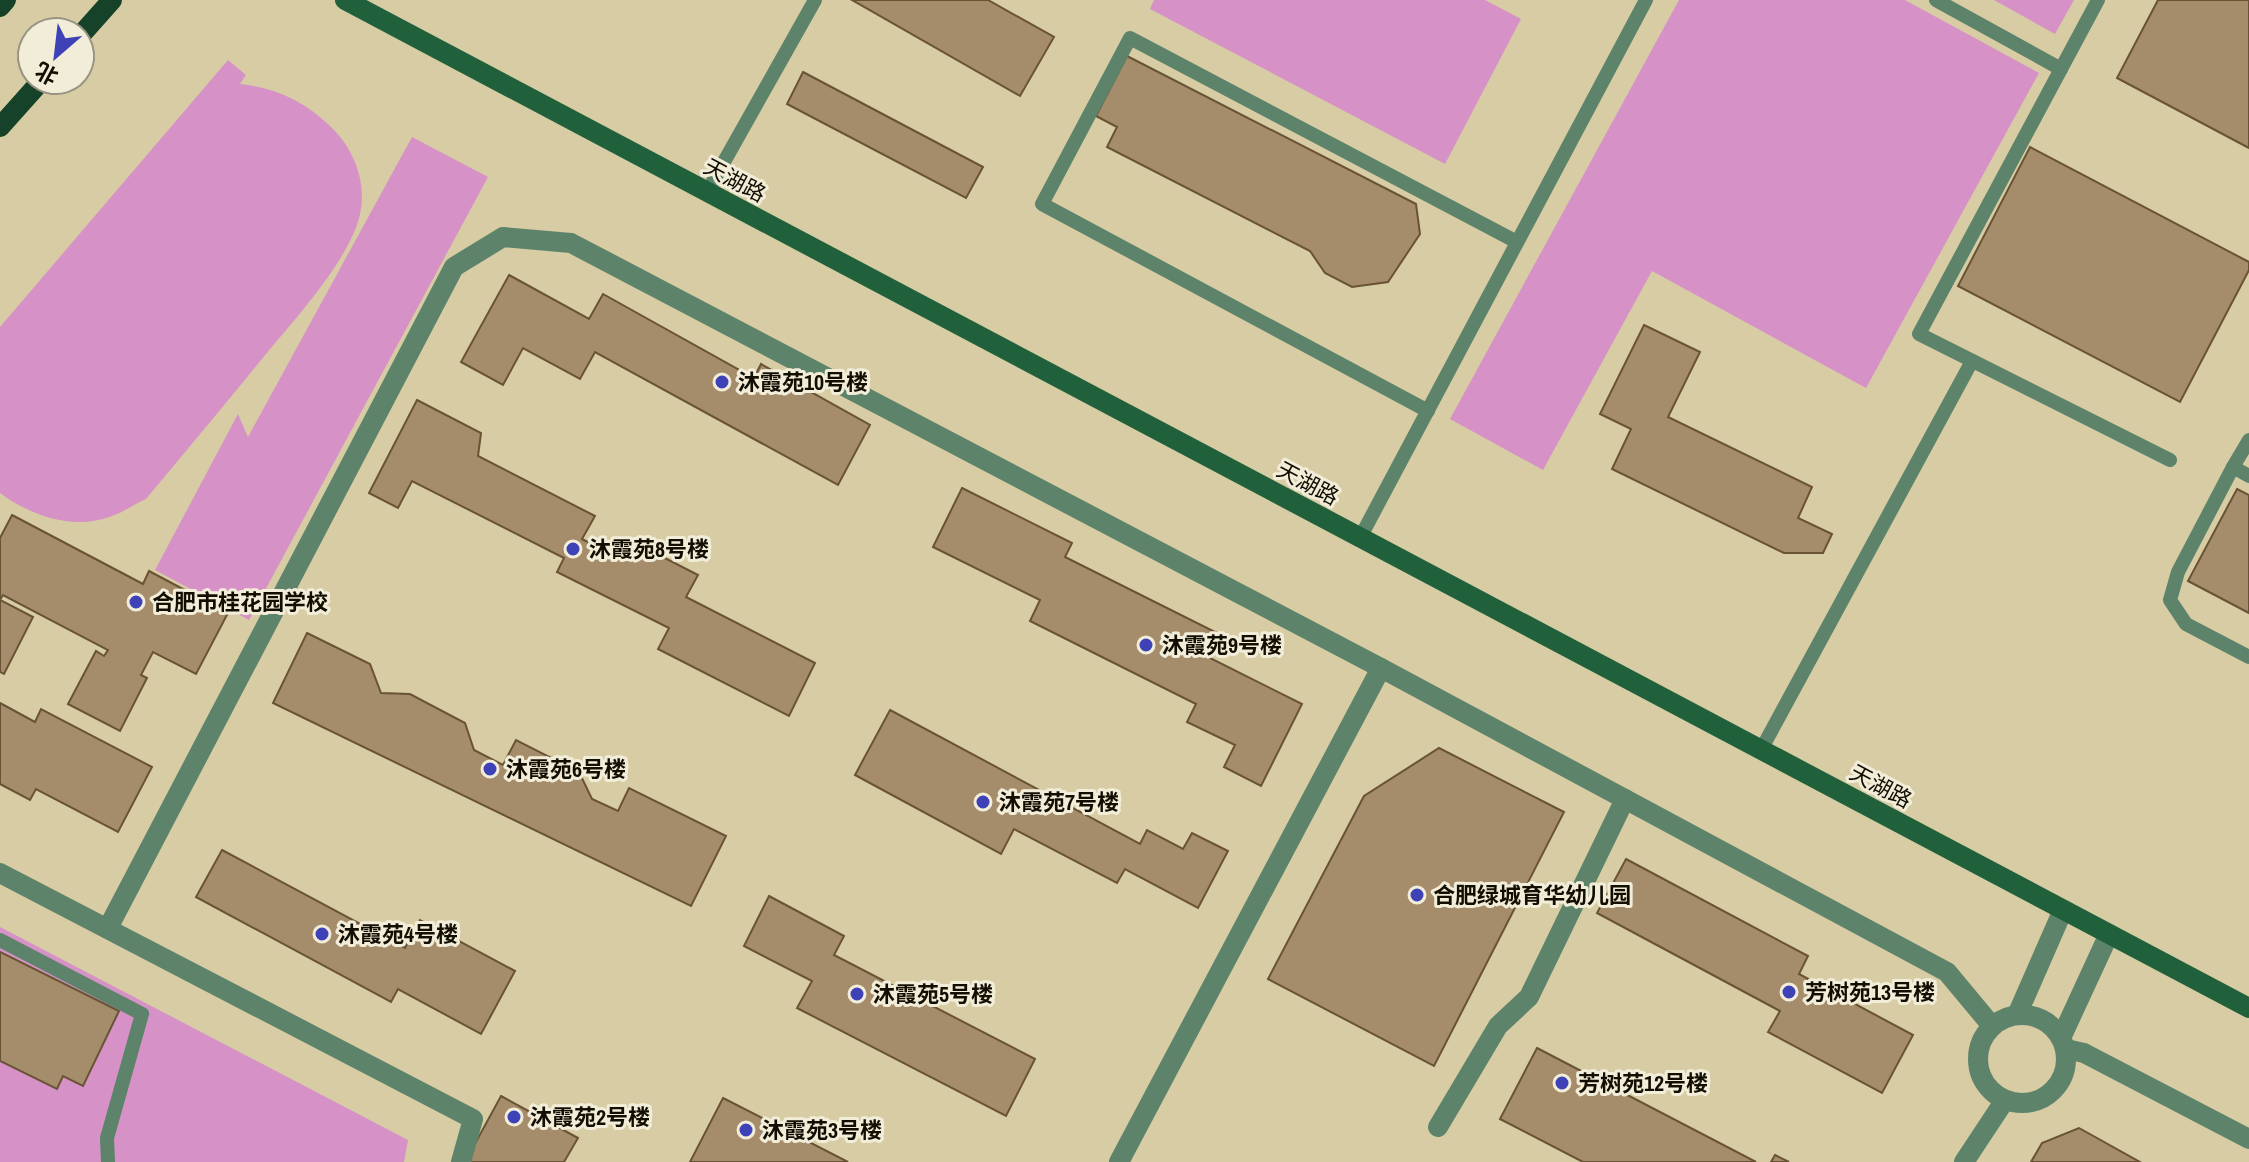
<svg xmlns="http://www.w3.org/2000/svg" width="2249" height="1162" font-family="'Archivo Narrow','Noto Sans SC',sans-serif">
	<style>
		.green { fill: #d692c7 }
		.building { fill: #a58d6c; stroke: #695334; stroke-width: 2 }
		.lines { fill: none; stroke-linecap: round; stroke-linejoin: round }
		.lane { stroke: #5d846a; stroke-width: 14 }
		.street { stroke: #5d846a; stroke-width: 20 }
		.secondary { stroke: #20613c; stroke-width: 20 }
		.primary { stroke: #154228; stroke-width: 20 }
		.poi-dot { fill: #3e42b6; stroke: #f2edd9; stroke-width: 3 }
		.labels { text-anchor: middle; stroke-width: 6; stroke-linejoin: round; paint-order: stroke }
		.street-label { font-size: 22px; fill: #120e02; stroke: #f2edd9 }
		.poi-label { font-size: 22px; font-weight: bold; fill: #120e02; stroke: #f2edd9; text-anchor: start }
	</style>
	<rect width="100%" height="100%" fill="#d7cca4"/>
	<g class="green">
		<path d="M1154,0H1485L1521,19L1445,164L1150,9Z"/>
		<path d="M1679,0H1905L2039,73L1866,388L1652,271L1543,470L1450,419Z"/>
		<path d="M1994,0H2074L2055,34Z"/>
		<path d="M228,60L246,75L240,84C276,88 304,101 331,127C354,149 367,182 360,214C351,258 294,320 266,354C226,403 186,451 146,499C134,504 124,512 112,516C74,531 31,516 0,493V327Z"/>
		<path d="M412,137L488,177L249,620L155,570L238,414L248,437Z"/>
		<path d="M0,927L408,1140L404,1162H0Z"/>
	</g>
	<g class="building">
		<path d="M852,0H988L1054,37L1020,96Z"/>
		<path d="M2158,0H2249V148L2117,78Z"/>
		<path d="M1127,56L1416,204L1420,234L1388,282L1352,287L1325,273L1310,251L1107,147L1117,127L1096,116Z"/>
		<path d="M803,72L983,167L966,198L787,104Z"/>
		<path d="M2030,147L2249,262V270L2180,402L1958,286Z"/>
		<path d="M509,275L589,319L603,294L754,378L761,364L870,425L838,485L595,352L580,379L523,348L503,385L461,362Z"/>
		<path d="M1644,325L1700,352L1668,417L1812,487L1798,518L1832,534L1823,553H1784L1612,469L1631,429L1600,414Z"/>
		<path d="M417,400L481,433L478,456L595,516L582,539L619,558L628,539L698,575L686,597L815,663L789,716L658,649L669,628L557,572L564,558L412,481L398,508L369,493Z"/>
		<path d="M962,488L1072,543L1065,557L1219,634L1208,657L1302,704L1261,786L1224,767L1235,745L1187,722L1196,704L1030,621L1040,600L933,547Z"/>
		<path d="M2237,489L2249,495V613L2188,581Z"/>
		<path d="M12,515L143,584L149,571L228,613L196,674L153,652L141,675L147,678L120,731L68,704L96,651L104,656L108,650L3,595L0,600L33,617L4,674L0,672V538Z"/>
		<path d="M307,633L370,664L381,693L410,694L465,723L474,750L503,765L516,740L579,772L592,799L618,811L629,788L726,836L691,906L273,703Z"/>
		<path d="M0,703L35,722L41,709L152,767L118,832L36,789L30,800L0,784Z"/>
		<path d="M890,710L1140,844L1147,830L1183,849L1192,833L1228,851L1198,908L1125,869L1117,883L1014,829L1001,854L855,775Z"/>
		<path d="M1439,748L1564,812L1434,1066L1268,979L1364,796Z"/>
		<path d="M222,850L405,948L420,920L515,971L481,1034L398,989L391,1002L196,897Z"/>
		<path d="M1626,859L1808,956L1799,974L1913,1035L1882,1093L1768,1032L1780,1011L1597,913Z"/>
		<path d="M769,896L844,936L834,955L1035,1059L1006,1116L797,1008L812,981L744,946Z"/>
		<path d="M0,952L119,1011L83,1086L63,1076L57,1089L0,1061Z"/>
		<path d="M1537,1048L1756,1162H1583L1500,1119Z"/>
		<path d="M501,1096L578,1138L564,1162H465Z"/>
		<path d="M723,1098L848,1162H690Z"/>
		<path d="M2079,1128L2140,1162H2031L2042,1143Z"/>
		<path d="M1775,1155L1789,1162H1771Z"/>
	</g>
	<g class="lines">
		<g class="lane">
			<path d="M1936,0L2061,69"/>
			<path d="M2098,0L1919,334L2170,460"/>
			<path d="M707,192L815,0"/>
			<path d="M1428,411L1042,204L1130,38L1517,242"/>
			<path d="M2233,467L2249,440"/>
			<path d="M2249,476L2233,467L2178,572L2170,600L2186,624L2249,657"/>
			<path d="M1360,538L1646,0"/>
			<path d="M1761,750L1972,361"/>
			<path d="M0,940L142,1014L107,1138L108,1162"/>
		</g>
		<g class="street">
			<path d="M0,873L473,1119L461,1162"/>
			<path d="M108,928L454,267L503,237L571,243L1381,668L1947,972L1992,1026"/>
			<circle cx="2022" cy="1059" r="44"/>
			<path d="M2017,1015L2063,910"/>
			<path d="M2061,1038L2109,934"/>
			<path d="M2066,1049L2084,1053L2249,1139"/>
			<path d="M1438,1127L1498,1026L1529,997L1625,799"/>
			<path d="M1119,1162L1381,668"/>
			<path d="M1964,1162L2005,1100"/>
		</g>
		<path class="secondary" d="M345,0L2249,1008"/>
		<g class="primary">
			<path d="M0,7L6,0"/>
			<path d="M80,36L112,0"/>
			<path d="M0,127L42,80"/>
		</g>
	</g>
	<g class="poi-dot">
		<circle cx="722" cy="382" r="8"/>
		<circle cx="573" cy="549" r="8"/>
		<circle cx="136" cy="602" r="8"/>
		<circle cx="1146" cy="645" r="8"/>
		<circle cx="490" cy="769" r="8"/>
		<circle cx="983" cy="802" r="8"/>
		<circle cx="1417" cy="895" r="8"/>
		<circle cx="322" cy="934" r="8"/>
		<circle cx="1789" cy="992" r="8"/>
		<circle cx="857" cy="994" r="8"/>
		<circle cx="1562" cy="1083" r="8"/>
		<circle cx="514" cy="1117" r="8"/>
		<circle cx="746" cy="1130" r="8"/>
	</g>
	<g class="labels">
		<g class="street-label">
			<text transform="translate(735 180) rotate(28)" y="8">天湖路</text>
			<text transform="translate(1308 483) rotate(28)" y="8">天湖路</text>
			<text transform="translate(1881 786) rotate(28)" y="8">天湖路</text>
		</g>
		<g class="poi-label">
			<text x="738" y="390">沐霞苑10号楼</text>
			<text x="589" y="557">沐霞苑8号楼</text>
			<text x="152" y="610">合肥市桂花园学校</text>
			<text x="1162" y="653">沐霞苑9号楼</text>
			<text x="506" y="777">沐霞苑6号楼</text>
			<text x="999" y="810">沐霞苑7号楼</text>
			<text x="1433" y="903">合肥绿城育华幼儿园</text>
			<text x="338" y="942">沐霞苑4号楼</text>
			<text x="1805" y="1000">芳树苑13号楼</text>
			<text x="873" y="1002">沐霞苑5号楼</text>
			<text x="1578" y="1091">芳树苑12号楼</text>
			<text x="530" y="1125">沐霞苑2号楼</text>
			<text x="762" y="1138">沐霞苑3号楼</text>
		</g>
	</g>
	<g transform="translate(56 56) rotate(208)"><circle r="38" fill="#f2edd9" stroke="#989483" stroke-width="2"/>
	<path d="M0-6L14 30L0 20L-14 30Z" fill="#3e42b6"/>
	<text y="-12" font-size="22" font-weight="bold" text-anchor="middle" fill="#120e02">北</text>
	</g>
</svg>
